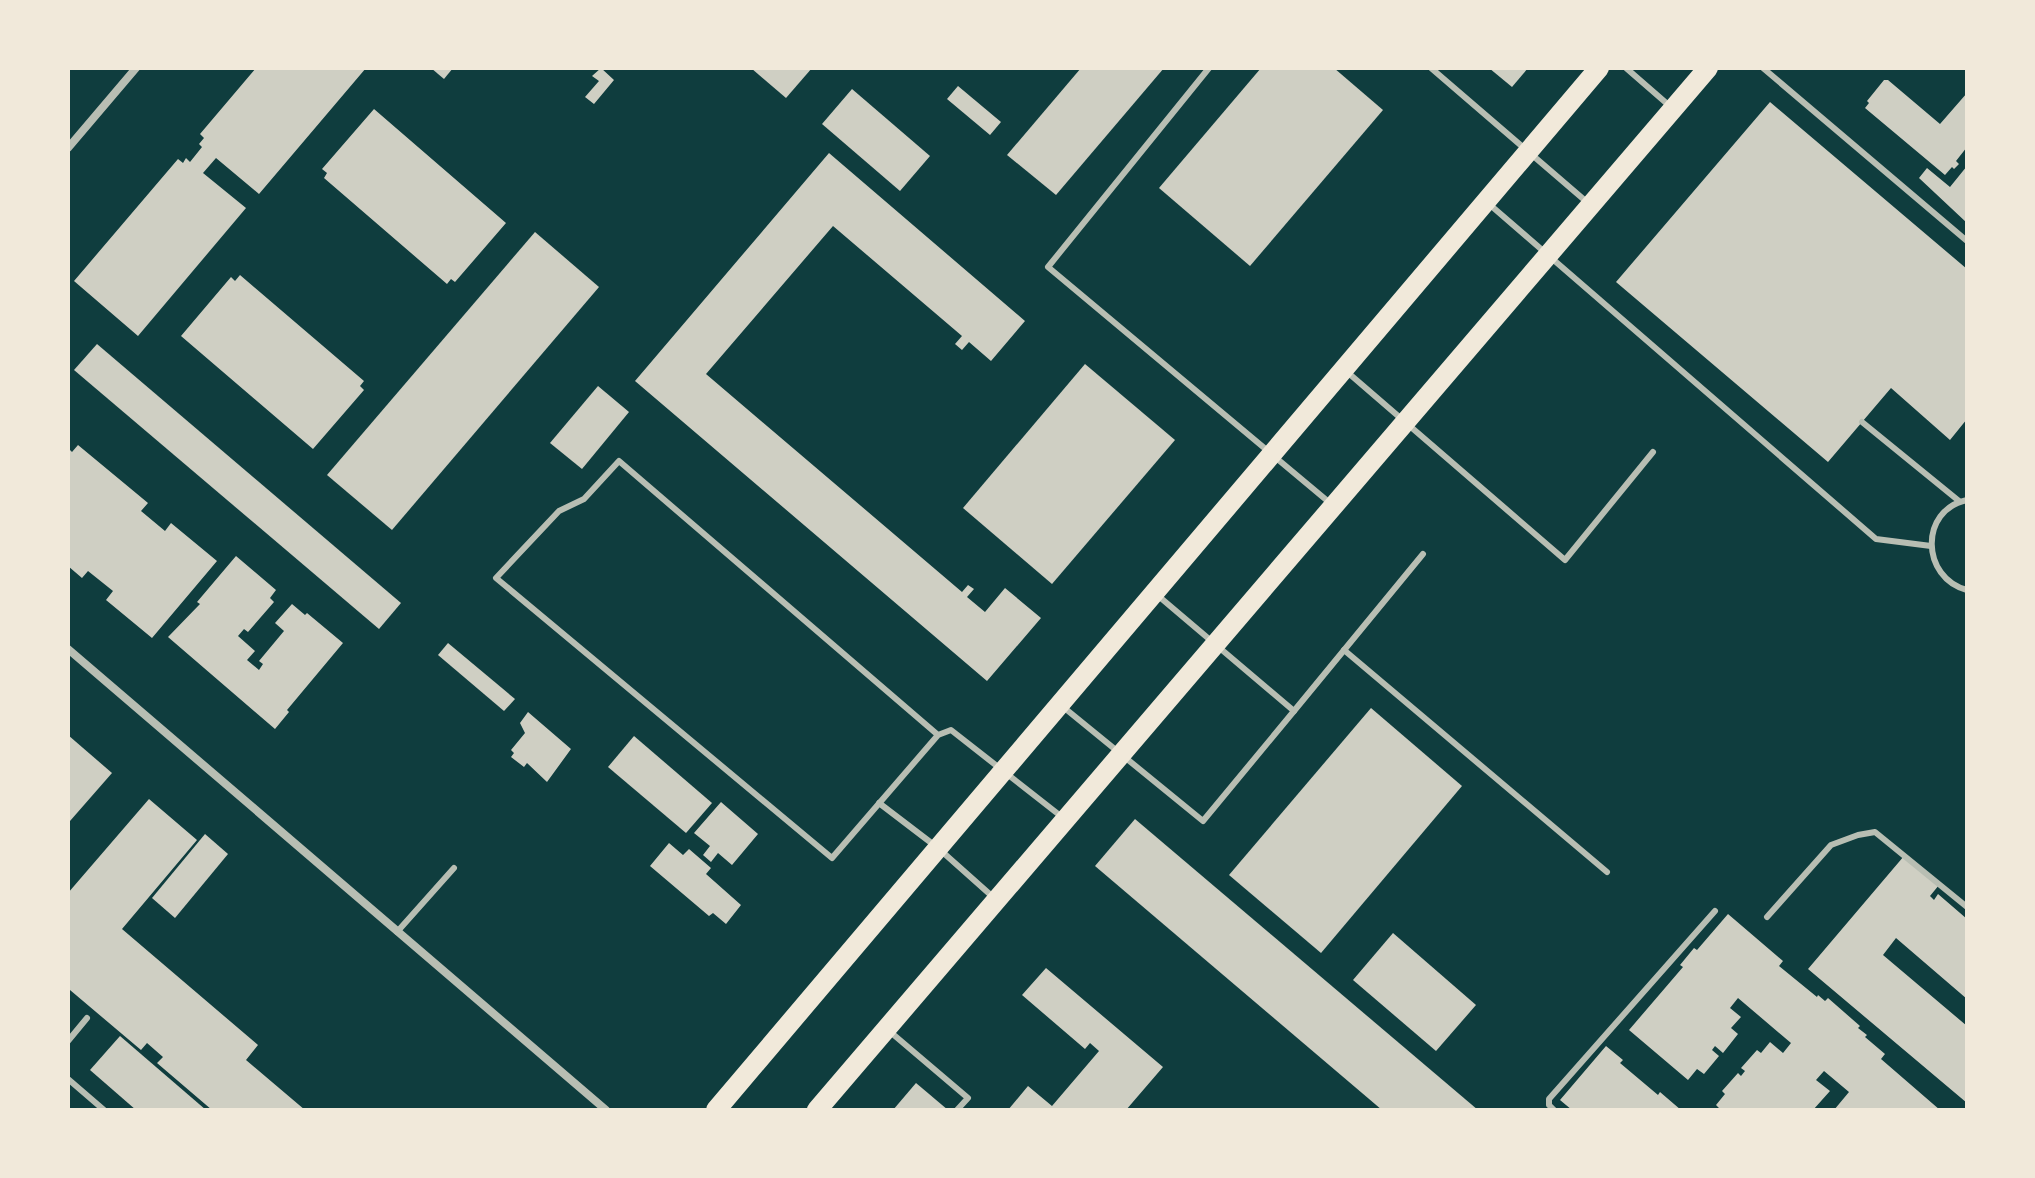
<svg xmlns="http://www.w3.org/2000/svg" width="2035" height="1178" font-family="'Roboto Condensed',sans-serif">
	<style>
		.building { fill: #cfcfc3 }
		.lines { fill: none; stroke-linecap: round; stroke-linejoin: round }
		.service { stroke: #b8beb3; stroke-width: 6 }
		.minor { stroke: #b8beb3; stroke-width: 8 }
		.primary { stroke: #f1e9da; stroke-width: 20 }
	</style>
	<rect width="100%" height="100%" fill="#0f3d3e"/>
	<g class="building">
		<path d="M256,68H366L259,194L216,158L203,173L246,208L138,336L74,281L178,159L183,163L186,158L190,162L202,147L199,144L204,138L200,134Z"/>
		<path d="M431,68H453L444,79Z"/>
		<path d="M601,68L614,80L594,104L585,97L599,81L592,76Z"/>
		<path d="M751,68H812L786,98Z"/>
		<path d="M1081,68H1164L1056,195L1007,155Z"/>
		<path d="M1261,68H1334L1383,110L1250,266L1159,188Z"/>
		<path d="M1489,68H1528L1512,87Z"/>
		<path d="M1884,80H1888L1940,124L1967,93V147L1956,161L1959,164L1954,169L1952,167L1945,175L1865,108L1869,103L1867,101Z"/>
		<path d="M958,86L1001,122L990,135L947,99Z"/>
		<path d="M852,89L930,156L900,191L822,124Z"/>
		<path d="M1770,102L1967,269V419L1950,440L1891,388L1828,462L1616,282Z"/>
		<path d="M374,109L506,223L455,282L451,279L447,284L324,178L327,173L322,169Z"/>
		<path d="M829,153L1025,321L991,361L969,342L962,350L955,344L962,336L833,226L706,374L962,592L968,585L974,589L967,597L985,612L1005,588L1041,618L987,681L635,381Z"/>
		<path d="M1967,166V223L1919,178L1927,168L1950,187Z"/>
		<path d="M535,232L599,287L392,530L327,475Z"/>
		<path d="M240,275L364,381L360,386L364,390L313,449L181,336L231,277L235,281Z"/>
		<path d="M97,344L401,603L379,629L74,370Z"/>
		<path d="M1085,364L1175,440L1052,584L963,508Z"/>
		<path d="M598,386L629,412L582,469L550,443Z"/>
		<path d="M78,445L148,503L141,511L165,531L171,523L217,561L152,638L106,600L113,591L88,571L82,578L68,566V448L72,452Z"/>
		<path d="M236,556L276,590L270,598L274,602L248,632L244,629L238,636L255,651L247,660L259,670L263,664L259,661L284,631L275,623L292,604L305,615L307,613L343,643L287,710L289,712L275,729L168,637L200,604L197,602Z"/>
		<path d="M448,643L515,699L504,711L438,655Z"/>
		<path d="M1371,708L1462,786L1321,953L1229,875Z"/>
		<path d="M528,712L571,749L547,782L527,763L524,767L511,757L514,753L511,750L525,733L520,723Z"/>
		<path d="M68,735L112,773L70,821L68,819Z"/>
		<path d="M634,736L712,803L686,833L608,767Z"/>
		<path d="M149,799L197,840L122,929L258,1045L246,1060L305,1110H212L157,1063L163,1057L147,1043L141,1050L70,990L68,992V893Z"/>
		<path d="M721,802L758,834L732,865L718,853L711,862L703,855L710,846L694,833Z"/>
		<path d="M1135,819L1478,1110H1382L1095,866Z"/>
		<path d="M205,834L228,854L175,918L152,898Z"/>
		<path d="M669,843L683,855L689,849L711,868L706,874L741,905L726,924L713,913L709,916L650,866Z"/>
		<path d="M1904,856L1939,885L1930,896L1934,900L1938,894L1967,919V999L1896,938L1883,955L1967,1026V1103L1808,969Z"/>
		<path d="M1728,914L1783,961L1779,966L1817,997L1818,995L1825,1001L1828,998L1860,1026L1858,1028L1867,1035L1865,1037L1885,1054L1881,1059L1940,1110H1834L1849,1092L1824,1071L1816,1080L1830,1091L1813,1110H1721L1716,1105L1725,1094L1722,1091L1738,1073L1741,1076L1745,1071L1741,1068L1757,1050L1761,1053L1770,1042L1783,1053L1791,1043L1738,998L1730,1008L1741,1017L1731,1028L1738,1034L1723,1053L1715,1046L1712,1050L1719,1056L1704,1074L1697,1069L1688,1080L1629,1030L1683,967L1680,965L1694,948L1697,950Z"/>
		<path d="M1393,933L1476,1005L1436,1051L1353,980Z"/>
		<path d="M1046,968L1163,1067L1126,1110H1008L1028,1086L1052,1106L1099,1051L1090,1043L1085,1049L1022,995Z"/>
		<path d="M120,1036L206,1110H136L90,1070Z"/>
		<path d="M1606,1046L1623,1060L1620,1063L1658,1095L1660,1092L1681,1110H1572L1560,1100Z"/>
		<path d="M916,1083L948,1110H893Z"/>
	</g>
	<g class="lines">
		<g class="service">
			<path d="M1209,68L1048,267L1330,503"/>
			<path d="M1431,68L1588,203"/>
			<path d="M1626,68L1672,108"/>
			<path d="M1763,68L1967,241"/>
			<path d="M1489,204L1876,539L1931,546"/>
			<path d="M1346,371L1565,560L1653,452"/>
			<path d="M1862,422L1959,501"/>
			<path d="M1967,500C1919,510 1921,578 1967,590"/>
			<path d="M1344,650L1607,872"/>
			<path d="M1062,706L1203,821L1294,711L1156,594"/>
			<path d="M1294,711L1423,554"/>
			<path d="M938,735L619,461L584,499L559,511L496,578L832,858L938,735L951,730L1062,817"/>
			<path d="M879,803L938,848L993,897"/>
			<path d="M1767,917L1831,845L1858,835L1875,832L1967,907"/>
			<path d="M397,932L454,868"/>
			<path d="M888,1030L968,1098L957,1110"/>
			<path d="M68,1041L87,1018"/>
			<path d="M68,1079L104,1110"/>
			<path d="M1554,1110L1549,1105V1099L1715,911"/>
		</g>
		<g class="minor">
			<path d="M68,148L136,68"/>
			<path d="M68,649L606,1110"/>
		</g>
		<g class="primary">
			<path d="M716,1110L1599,68"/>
			<path d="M817,1110L1708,68"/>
		</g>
	</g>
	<rect width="2035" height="1178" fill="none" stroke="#f1e9da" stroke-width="140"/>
</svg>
